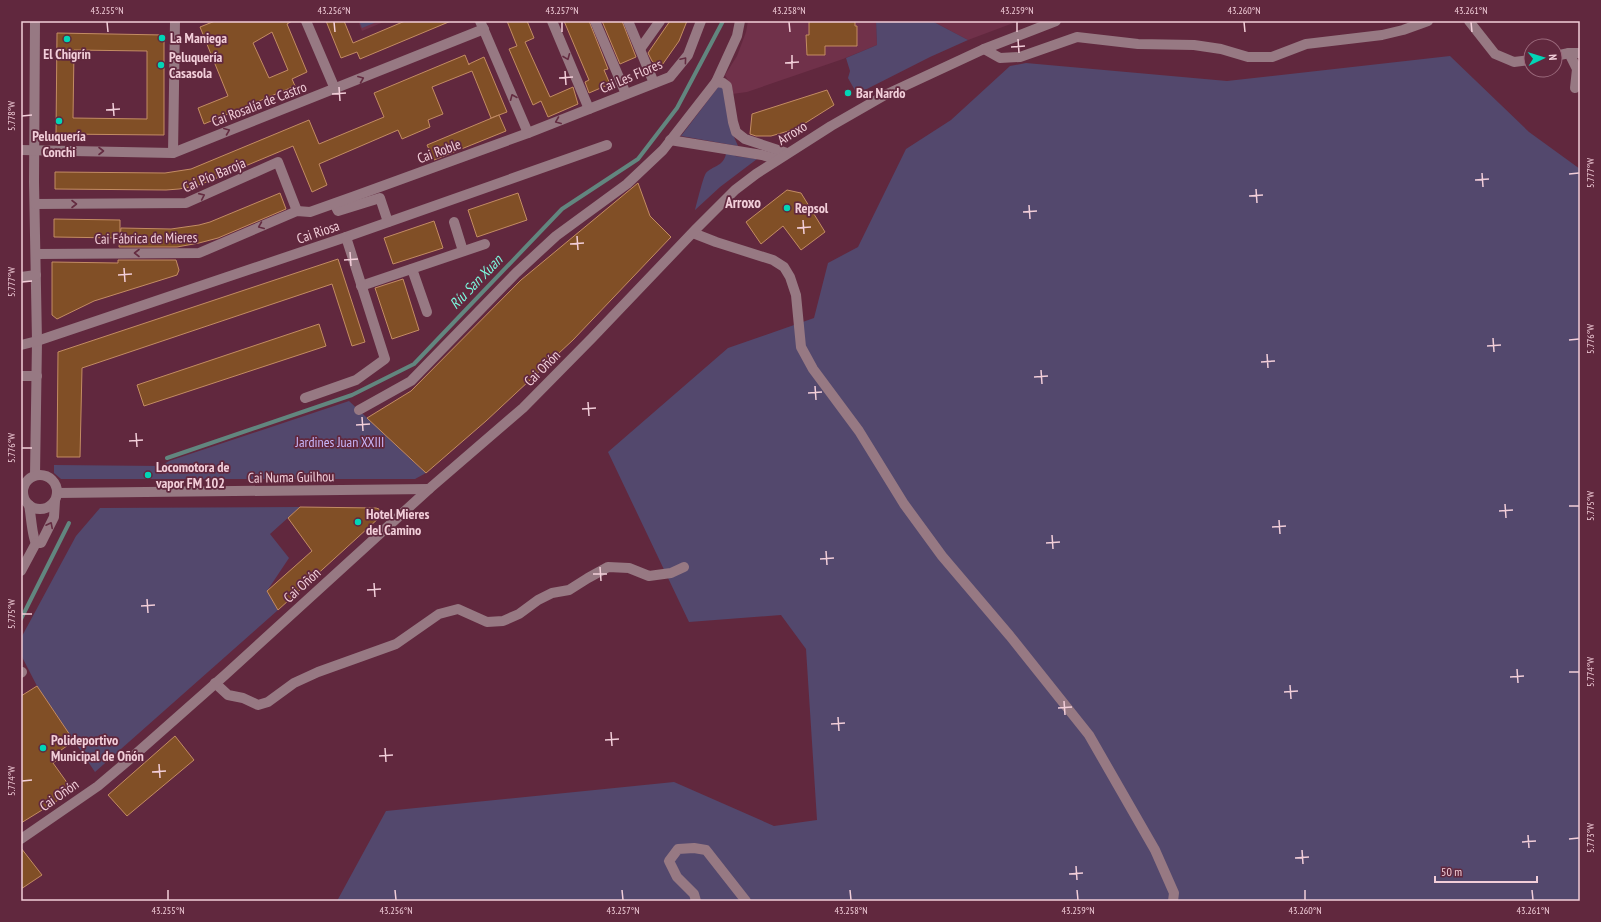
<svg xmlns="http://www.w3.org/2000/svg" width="1601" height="922" font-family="'PT Sans Narrow',sans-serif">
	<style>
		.built { fill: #70314a }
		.green { fill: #53486d }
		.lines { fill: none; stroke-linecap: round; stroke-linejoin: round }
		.stream { stroke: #62867f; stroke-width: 4 }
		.building { fill: #814f26; stroke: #c38c63; fill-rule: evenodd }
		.minor { stroke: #977983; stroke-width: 10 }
		.oneway { stroke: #642c41 }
		.ticks { fill: none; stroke: #f2ced9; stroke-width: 1.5 }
		.poi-dot { fill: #02d5b6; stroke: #61283e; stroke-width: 1.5 }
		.labels { text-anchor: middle; stroke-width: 3.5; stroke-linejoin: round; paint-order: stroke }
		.poi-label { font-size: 14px; font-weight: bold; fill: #f2ced9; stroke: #61283e; text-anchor: start }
		.street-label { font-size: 14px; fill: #f2ced9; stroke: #61283e }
		.park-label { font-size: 14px; fill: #c8b5f8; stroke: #61283e }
		.neighbourhood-label { font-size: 15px; font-weight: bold; fill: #f2ced9; stroke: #61283e }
		.water-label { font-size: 15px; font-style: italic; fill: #7bf6dc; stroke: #61283e }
		.neatline { fill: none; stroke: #f2ced9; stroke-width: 1.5 }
		.ticks-label { font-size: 10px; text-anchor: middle; fill: #f2ced9 }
	</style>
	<rect width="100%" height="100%" fill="#61283e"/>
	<g class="built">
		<path d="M358,21H386L362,31Z"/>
		<path d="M748,21H876L877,45L843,59L747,92L732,94L733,90L725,75L737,56L746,32Z"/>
		<path d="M932,21H1019L968,40Z"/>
	</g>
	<g class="green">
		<path d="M359,21H379L362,28Z"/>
		<path d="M876,21H932L968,40L930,57L857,94L848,78L850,71L846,58L877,45Z"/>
		<path d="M1450,56L1529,132L1580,169V901H337L386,811L674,782L774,826L817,820L806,649L781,615L689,622L608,452L728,348L814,318L828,263L858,247L906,149L951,120L1010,66L1026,63L1227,81Z"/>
		<path d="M719,86L725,89L731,130L738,146L681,136Z"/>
		<path d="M734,153L735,156L757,159L720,187L695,210C697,203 703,177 706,173C712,166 723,167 726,154Z"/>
		<path d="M349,401L426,473L415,479H61L54,473V465L161,466L169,461Z"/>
		<path d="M300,507L270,534L289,558L267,591L278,610L95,772L37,686L21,655V638L76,536L100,508Z"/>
	</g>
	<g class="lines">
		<g class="stream">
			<path d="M167,458L352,395L414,364L562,209L638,159L677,108L723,21"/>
			<path d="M21,619L69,523"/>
		</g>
	</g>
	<g class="building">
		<path d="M215,21H292L287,24L307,72L292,79L295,86L204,124L198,108L228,96L200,27ZM272,32L288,70L269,78L253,43Z"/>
		<path d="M326,21H344L353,43L405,21H451L360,59L357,52L341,58Z"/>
		<path d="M507,21H527L534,38L525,42L550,97L573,87L578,104L548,117L541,101L533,105L509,49L517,46Z"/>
		<path d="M564,21H589L608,69L604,70L610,84L589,93L585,82L589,80Z"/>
		<path d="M602,21H622L636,57L620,64Z"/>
		<path d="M670,21H687L679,41L660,68L652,61L648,53Z"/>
		<path d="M809,21H855V26H857V46H825V55H807L806,35H809Z"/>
		<path d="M57,33L164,35V135L56,134ZM74,50L147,51V119L73,118Z"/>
		<path d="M465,55L469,65V64L484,57L507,112L491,118L472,71L432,87L443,114L428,120L430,127L402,139L398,130L319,164L327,185L312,192L293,146L212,180L196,186L179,189L166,190L55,189V172L165,173L191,169L309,120L319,144L384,117L374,93Z"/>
		<path d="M827,90L834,105L799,127L792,130L771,136H756L750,134L752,114Z"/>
		<path d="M499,115L506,131L434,160L427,145Z"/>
		<path d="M638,183L650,216L671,237L573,340L486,421L426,473L367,418L411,391L521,280Z"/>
		<path d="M787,190L801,193L825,232L801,250L783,226L761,244L746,222Z"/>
		<path d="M280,193L286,209L218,238L199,243L177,247H119L121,228L171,229L199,225L210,222Z"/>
		<path d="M518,193L527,220L477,237L468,210Z"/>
		<path d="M54,219L120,220V238L54,237Z"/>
		<path d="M434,221L443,248L393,264L384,238Z"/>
		<path d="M338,259L365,342L352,346L332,284L82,368L80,457H57L58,352Z"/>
		<path d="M118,260H176L179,270L177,275L94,301L57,319L52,315V262L118,263Z"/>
		<path d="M403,279L419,330L392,339L375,288Z"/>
		<path d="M319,324L326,346L144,406L137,385Z"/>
		<path d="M300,507L376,508L379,509L381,512L380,517L278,610L267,591L312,551L288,518Z"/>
		<path d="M37,686L74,741L54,755L57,760L53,763L73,791L21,823V696Z"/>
		<path d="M175,736L194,760L127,816L108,795Z"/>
		<path d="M21,848L42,875L21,889Z"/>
	</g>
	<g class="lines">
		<g class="minor">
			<path d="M35,21L34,182L37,341L35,475"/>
			<path d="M306,21L335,89"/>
			<path d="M480,21L528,133"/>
			<path d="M552,21L589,109"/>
			<path d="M595,21L626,94"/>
			<path d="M628,21L654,83"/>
			<path d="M1469,21L1495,54L1514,62L1531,60"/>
			<path d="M640,49L660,21"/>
			<path d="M984,49L1000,58L1020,57L1077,37L1138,44L1194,45L1221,49L1248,57H1272L1306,44L1382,35L1403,30L1428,21"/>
			<path d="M1569,53L1577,69L1575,88"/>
			<path d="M1555,56L1569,53H1580"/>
			<path d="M716,82L723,83L727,86L733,122L736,132L745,139L787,153"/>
			<path d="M670,140L762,155L776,159"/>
			<path d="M21,150L173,153L484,29"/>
			<path d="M173,153L175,21"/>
			<path d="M35,204L186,203L278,162L297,211"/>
			<path d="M345,205L336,207L338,211L380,198L388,222"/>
			<path d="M454,222L463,251"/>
			<path d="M693,233L716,242L773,260L784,267L790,277L796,295L801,347L813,369L859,431L904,504L942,556L1010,636L1089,735L1155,850L1174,893L1173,901"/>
			<path d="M36,254L199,253L297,211L310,212L355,196L528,133L670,77L688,55L701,21"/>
			<path d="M412,269L427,312"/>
			<path d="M21,277L36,275"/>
			<path d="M361,286L485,244"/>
			<path d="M21,345L37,341L346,237L607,145"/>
			<path d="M21,376H37"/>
			<path d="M305,398L356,380L385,359L346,237"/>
			<path d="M359,410L411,381L516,273L556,236L627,184L663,150L716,82L737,36L740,21"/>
			<circle cx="40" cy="492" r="17"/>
			<path d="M57,493L429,489"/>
			<path d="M29,505C31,514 32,537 36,543"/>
			<path d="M36,543H41L54,517L55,501"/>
			<path d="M21,571L36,543"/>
			<path d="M21,673L22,672"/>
			<path d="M215,683L228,695L243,698L258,705L268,702L294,683L318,672L396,644L439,614L458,609L487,622L503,621L519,614L538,600L552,593L569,590L588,578L608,567L629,568L649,576L671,573L684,567"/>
			<path d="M21,839L98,786L130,759L225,675L429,489L523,408L592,338L697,228L735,190L756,174L831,126L885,95L984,49L1056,21"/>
			<path d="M696,901L694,894L677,877L669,861L678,849L694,848L706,850L746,901"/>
		</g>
	</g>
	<defs><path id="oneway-chevron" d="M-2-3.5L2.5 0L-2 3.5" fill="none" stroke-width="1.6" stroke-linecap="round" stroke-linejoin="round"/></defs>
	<g class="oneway">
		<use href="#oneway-chevron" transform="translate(567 57) rotate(68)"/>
		<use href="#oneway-chevron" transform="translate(684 60) rotate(-50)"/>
		<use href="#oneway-chevron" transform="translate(361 79) rotate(-22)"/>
		<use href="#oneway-chevron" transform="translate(513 97) rotate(-113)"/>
		<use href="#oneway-chevron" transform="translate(558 121) rotate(158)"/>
		<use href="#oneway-chevron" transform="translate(227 131) rotate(-22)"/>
		<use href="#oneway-chevron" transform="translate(101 151)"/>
		<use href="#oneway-chevron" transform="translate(202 196) rotate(-24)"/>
		<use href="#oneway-chevron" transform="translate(74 204)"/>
		<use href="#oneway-chevron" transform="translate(261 226) rotate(157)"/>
		<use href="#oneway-chevron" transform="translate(137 253) rotate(180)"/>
		<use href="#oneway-chevron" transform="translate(50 525) rotate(-63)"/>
	</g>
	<path class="ticks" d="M107,22L108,32M334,22L335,32M562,22V32M789,22L790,32M1017,22V32M1244,22L1245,32M1471,22L1472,32M1018,39L1019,53M1011,47L1025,46M792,55V69M785,63L799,62M565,71L566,85M559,78L573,77M339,87L340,101M332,94L346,93M113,103L114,116M106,110L120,109M22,116L32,115M1482,173L1483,187M1569,174L1579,173M1475,180L1489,179M1256,189L1257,203M1249,196L1263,195M1029,205L1030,219M1023,212L1037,211M803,220L804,234M797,228L811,227M577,236L578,250M570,244L584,243M350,252L351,266M344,260L358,259M124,268L125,282M118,275L132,274M22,282L32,281M1493,338L1494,352M1569,340L1579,339M1487,346L1501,345M1267,354L1268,368M1261,362L1275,361M1041,370L1042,384M1034,377L1048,376M815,386L816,400M808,393L822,392M588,402L589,416M582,409L596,408M362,417L363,431M356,425L370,424M136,433L137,447M129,441L143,440M22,448H32M1505,504L1506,518M1569,506H1579M1499,511L1513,510M1279,520L1280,534M1272,527L1286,526M1052,535L1053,549M1046,543L1060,542M826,551L827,565M820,559L834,558M600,567L601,581M593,574H607M374,583L375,597M367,590L381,589M147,599L148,613M141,606L155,605M22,614H32M1517,669L1518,683M1569,672H1579M1510,677L1524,676M1290,685L1291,699M1284,692L1298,691M1064,701L1065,715M1058,708L1072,707M838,717L839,731M831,724L845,723M611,732L612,746M605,740L619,739M385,748L386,762M379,756L393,755M159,764L160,778M152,772L166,771M22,781L32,780M1528,835L1529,848M1569,839L1579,838M1522,842L1536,841M1302,850L1303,864M1295,858L1309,857M1076,866L1077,880M1069,874L1083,873M168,890V900M395,890L396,900M622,890L623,900M850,890L851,900M1077,890L1078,900M1305,890V900M1532,890L1533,900"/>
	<g class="poi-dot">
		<circle cx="162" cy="38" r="4"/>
		<circle cx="67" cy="39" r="4"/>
		<circle cx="161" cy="65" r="4"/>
		<circle cx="848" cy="93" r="4"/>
		<circle cx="59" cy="121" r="4"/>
		<circle cx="787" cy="208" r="4"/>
		<circle cx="148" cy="475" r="4"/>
		<circle cx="358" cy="522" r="4"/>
		<circle cx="43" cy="748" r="4"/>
	</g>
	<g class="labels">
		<g class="poi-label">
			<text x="170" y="43">La Maniega</text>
			<text x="67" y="59" text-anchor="middle">El Chigrín</text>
			<text x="169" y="62">Peluquería<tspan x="169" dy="16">Casasola</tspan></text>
			<text x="856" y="98">Bar Nardo</text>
			<text x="59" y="141" text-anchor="middle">Peluquería<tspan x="59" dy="16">Conchi</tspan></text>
			<text x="795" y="213">Repsol</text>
			<text x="156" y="472">Locomotora de<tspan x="156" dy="16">vapor FM 102</tspan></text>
			<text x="366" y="519">Hotel Mieres<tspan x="366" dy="16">del Camino</tspan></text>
			<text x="51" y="745">Polideportivo<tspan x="51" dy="16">Municipal de Oñón</tspan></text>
		</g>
		<g class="street-label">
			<text transform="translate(631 76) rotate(-23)" y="5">Cai Les Flores</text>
			<text transform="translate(259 104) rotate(-21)" y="5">Cai Rosalía de Castro</text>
			<text transform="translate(792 133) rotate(-32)" y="5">Arroxo</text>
			<text transform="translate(439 151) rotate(-20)" y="5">Cai Roble</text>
			<text transform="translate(214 175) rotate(-23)" y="5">Cai Pío Baroja</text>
			<text transform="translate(318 232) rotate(-19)" y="5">Cai Riosa</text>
			<text transform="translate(146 238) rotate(-1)" y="5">Cai Fábrica de Mieres</text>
			<text transform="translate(542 368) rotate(-45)" y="5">Cai Oñón</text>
			<text transform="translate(291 477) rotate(-1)" y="5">Cai Numa Guilhou</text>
			<text transform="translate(302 585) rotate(-42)" y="5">Cai Oñón</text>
			<text transform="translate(59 795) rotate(-35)" y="5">Cai Oñón</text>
		</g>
		<g class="park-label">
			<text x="340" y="447">Jardines Juan XXIII</text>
		</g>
		<g class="neighbourhood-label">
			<text x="743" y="208">Arroxo</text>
		</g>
		<g class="water-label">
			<text transform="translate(476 282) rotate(-46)" y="5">Ríu San Xuan</text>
		</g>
	</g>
	<rect width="1601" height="922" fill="none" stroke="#61283e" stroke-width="44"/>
	<g transform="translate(1543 58) rotate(86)"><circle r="19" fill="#61283e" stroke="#9b6a7c"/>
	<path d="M0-3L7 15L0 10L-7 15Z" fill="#02d5b6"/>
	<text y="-6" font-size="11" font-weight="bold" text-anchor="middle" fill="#f2ced9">N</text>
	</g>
	<path d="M1435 876v6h102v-6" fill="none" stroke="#f2ced9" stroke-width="2"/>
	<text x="1441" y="876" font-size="12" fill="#f2ced9" stroke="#61283e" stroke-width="3" paint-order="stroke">50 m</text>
	<rect x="22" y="22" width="1557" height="878" class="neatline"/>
	<g class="ticks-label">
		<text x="107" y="14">43.255°N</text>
		<text x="334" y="14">43.256°N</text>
		<text x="562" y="14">43.257°N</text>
		<text x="789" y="14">43.258°N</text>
		<text x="1017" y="14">43.259°N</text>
		<text x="1244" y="14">43.260°N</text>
		<text x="1471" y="14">43.261°N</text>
		<text transform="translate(11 116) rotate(-90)" y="4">5.778°W</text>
		<text transform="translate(1590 173) rotate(-90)" y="4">5.777°W</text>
		<text transform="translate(11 282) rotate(-90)" y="4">5.777°W</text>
		<text transform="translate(1590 339) rotate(-90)" y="4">5.776°W</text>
		<text transform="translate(11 448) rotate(-90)" y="4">5.776°W</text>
		<text transform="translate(1590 506) rotate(-90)" y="4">5.775°W</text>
		<text transform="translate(11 614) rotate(-90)" y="4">5.775°W</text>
		<text transform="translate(1590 672) rotate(-90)" y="4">5.774°W</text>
		<text transform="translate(11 781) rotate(-90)" y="4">5.774°W</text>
		<text transform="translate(1590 838) rotate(-90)" y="4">5.773°W</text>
		<text x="168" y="914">43.255°N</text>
		<text x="396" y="914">43.256°N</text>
		<text x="623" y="914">43.257°N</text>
		<text x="851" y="914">43.258°N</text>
		<text x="1078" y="914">43.259°N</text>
		<text x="1305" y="914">43.260°N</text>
		<text x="1533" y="914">43.261°N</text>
	</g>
</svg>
